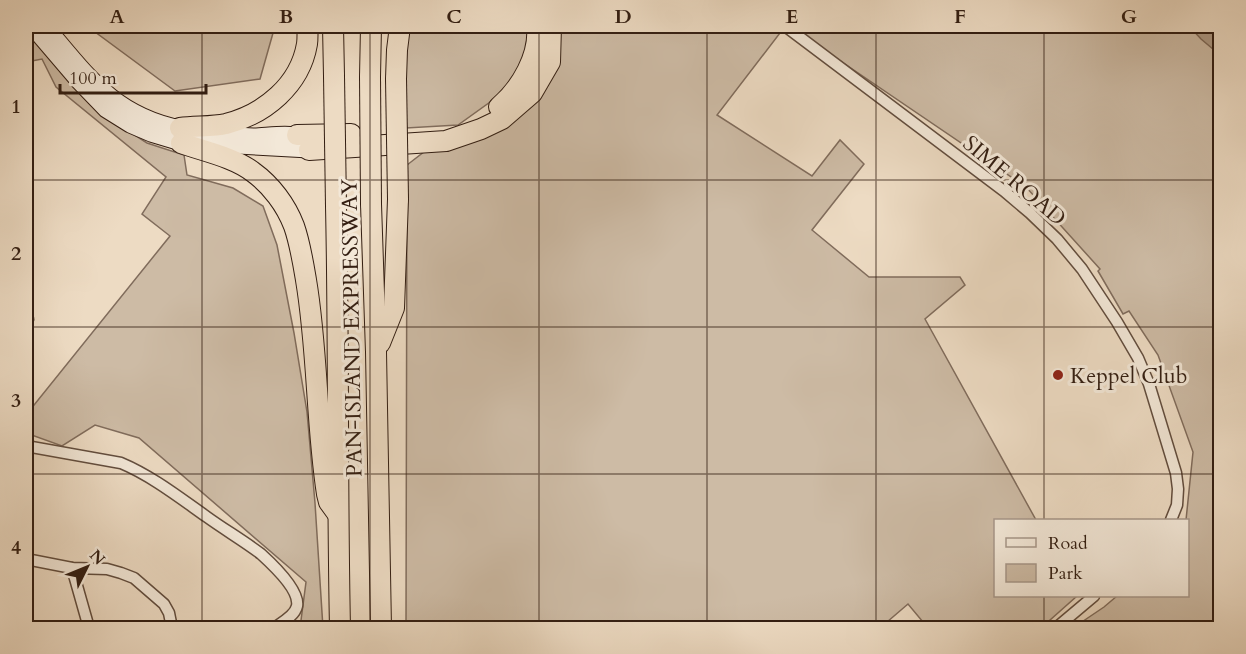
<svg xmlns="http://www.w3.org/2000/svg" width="1246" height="654" font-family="Cardo,serif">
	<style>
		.green { fill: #cdbba5; stroke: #806c5c; stroke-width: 1.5 }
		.water { fill: #ae9b87; stroke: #7d6958; stroke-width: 1.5 }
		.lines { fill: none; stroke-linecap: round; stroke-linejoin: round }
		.street-casing { stroke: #624d3e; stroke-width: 13 }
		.secondary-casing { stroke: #331e12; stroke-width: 17 }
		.highway-casing { stroke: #331e12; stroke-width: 22 }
		.street { stroke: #f3e8d8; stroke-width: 10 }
		.secondary { stroke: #f3e8d8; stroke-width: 15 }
		.highway { stroke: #eddbc3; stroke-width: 20 }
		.highway-bridge-casing { stroke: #331e12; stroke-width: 22; stroke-linecap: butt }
		.highway-bridge { stroke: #eddbc3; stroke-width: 20 }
		.grid { fill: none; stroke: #331e12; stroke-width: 1.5; stroke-opacity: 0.55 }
		.poi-dot { fill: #8f2418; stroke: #f3e8d8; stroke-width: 2 }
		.labels { text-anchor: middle; stroke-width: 6; stroke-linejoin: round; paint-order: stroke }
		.street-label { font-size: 22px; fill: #331e12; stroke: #f3e8d8 }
		.poi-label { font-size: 22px; fill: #331e12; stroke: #f3e8d8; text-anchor: start }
		.neatline { fill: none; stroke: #331e12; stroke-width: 2 }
		.grid-label { font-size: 20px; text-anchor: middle; font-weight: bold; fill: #331e12 }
	</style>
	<rect width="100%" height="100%" fill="#eddbc3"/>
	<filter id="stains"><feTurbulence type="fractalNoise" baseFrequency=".00333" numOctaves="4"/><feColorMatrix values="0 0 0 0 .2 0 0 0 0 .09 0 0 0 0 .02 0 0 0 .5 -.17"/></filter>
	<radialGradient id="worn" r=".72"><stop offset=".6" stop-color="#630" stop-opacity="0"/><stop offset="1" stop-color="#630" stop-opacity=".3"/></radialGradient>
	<g class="green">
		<path d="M87,26H275L260,79L175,91Z"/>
		<path d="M408,26H531L525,60L504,92L458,125L406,128L404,43Z"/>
		<path d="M547,26H714L715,27L716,26H770L780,33L717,115L812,176L840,140L864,164L812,230L869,277H960L965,285L925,319L1036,520H996V596H1077L1041,628H928L908,604L880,628H406L407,165L433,145L494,126Z"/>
		<path d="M789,26H1220V628H1073L1104,607L1117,596H1188V520H1186L1193,452L1158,355L1129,311L1123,314L1098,271L1100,269L1026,187Z"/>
		<path d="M26,32L102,114L147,143L184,155L187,175L233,188L263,206L277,245L294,333L307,412L315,503L323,628H300L306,582L139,438L95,425L62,446L26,433V415L170,236L142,214L166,177L56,87L42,59L26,62Z"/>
	</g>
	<path class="water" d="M1186,26H1220V55L1201,39L1189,26Z"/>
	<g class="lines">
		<g class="street-casing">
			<g id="street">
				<path d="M785,26L1004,191L1030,213L1057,239L1082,269L1117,322L1138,358L1149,384L1176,473L1178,489L1177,505L1171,520"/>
				<path d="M26,323L28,319"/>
				<path d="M26,446L121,463C152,476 180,498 207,517C225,530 244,541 261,554C272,564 300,590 297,606C295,616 281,623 274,628"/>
				<path d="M26,559L72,568L107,569L121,573L134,578L164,604L169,613L172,628"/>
				<path d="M72,568L89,628"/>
				<path d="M1056,628L1094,596"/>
			</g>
		</g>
		<g class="secondary-casing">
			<path id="secondary" d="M31,26L78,81L106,110L130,125L151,134L181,143L309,150C307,144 305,139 298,136C290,132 264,136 253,136C229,135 204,132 181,128C114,115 87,74 46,26"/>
		</g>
		<g class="highway-casing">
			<g id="highway">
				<path d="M333,26L334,76"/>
				<path d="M370,77L371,26"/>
				<path d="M396,79L397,50L400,26"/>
				<path d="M499,107C521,88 540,56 537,26"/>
				<path d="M180,128C195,126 212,127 226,124C265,114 300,85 307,44C308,38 307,32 308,26"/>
				<path d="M297,135L351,134"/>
				<path d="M181,143C203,151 234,157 253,172C271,185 286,205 294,226C300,243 303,262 306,280C318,351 316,423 327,494L329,502L337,513"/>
				<path d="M309,150L446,141L481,129L502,119L532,93L550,62L551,26"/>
				<path d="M371,204L376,352L381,628"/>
				<path d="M336,206C339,347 337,488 340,628"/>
				<path d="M380,343L394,308L398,199"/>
			</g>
		</g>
		<use href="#street" class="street"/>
		<use href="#secondary" class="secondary"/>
		<use href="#highway" class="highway"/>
		<g class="highway-bridge-casing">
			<g id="highway-bridge">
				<path d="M334,76L336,206"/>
				<path d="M370,77L371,204"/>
				<path d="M396,79L398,199"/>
			</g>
		</g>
		<use href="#highway-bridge" class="highway-bridge"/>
	</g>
	<path class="grid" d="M202,26V628M370,26V628M539,26V628M707,26V628M876,26V628M1044,26V520M26,180H1220M26,327H1220M26,474H1220M1044,596V628"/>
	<circle class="poi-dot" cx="1058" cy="375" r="6"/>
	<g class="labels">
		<g class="street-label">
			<text transform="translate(1015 180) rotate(40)" y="8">SIME ROAD</text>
			<text transform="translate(351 328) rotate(-91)" y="8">PAN-ISLAND EXPRESSWAY</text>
		</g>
		<g class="poi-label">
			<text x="1070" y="383">Keppel Club</text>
		</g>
	</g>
	<rect width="1246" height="654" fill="none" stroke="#eddbc3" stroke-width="66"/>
	<rect x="994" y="519" width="195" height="78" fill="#f3e8d8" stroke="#a69789" stroke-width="1.5"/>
	<rect x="1006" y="538" width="30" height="9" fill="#f3e8d8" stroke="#a69789" stroke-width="1.5"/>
	<text x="1048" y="549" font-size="18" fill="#331e12">Road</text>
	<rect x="1006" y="564" width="30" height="18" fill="#cdbba5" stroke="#a69789" stroke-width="1.5"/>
	<text x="1048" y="579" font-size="18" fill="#331e12">Park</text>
	<g transform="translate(87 567) rotate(47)" stroke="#f3e8d8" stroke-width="4.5" paint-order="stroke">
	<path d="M0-4.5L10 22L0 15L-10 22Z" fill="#331e12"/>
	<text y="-9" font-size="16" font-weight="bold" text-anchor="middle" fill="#331e12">N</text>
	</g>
	<path d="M60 84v9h146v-9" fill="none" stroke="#331e12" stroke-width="3"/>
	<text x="69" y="84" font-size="18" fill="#331e12" stroke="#f3e8d8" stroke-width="4.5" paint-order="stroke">100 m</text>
	<rect x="33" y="33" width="1180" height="588" class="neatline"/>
	<g class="grid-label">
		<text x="117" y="23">A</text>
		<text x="286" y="23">B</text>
		<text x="454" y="23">C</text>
		<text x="623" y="23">D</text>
		<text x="792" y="23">E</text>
		<text x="960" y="23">F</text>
		<text x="1129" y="23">G</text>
		<text x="16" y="113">1</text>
		<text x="16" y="260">2</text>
		<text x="16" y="407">3</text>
		<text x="16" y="554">4</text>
	</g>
	<rect width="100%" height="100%" filter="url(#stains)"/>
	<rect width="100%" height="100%" fill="url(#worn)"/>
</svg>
